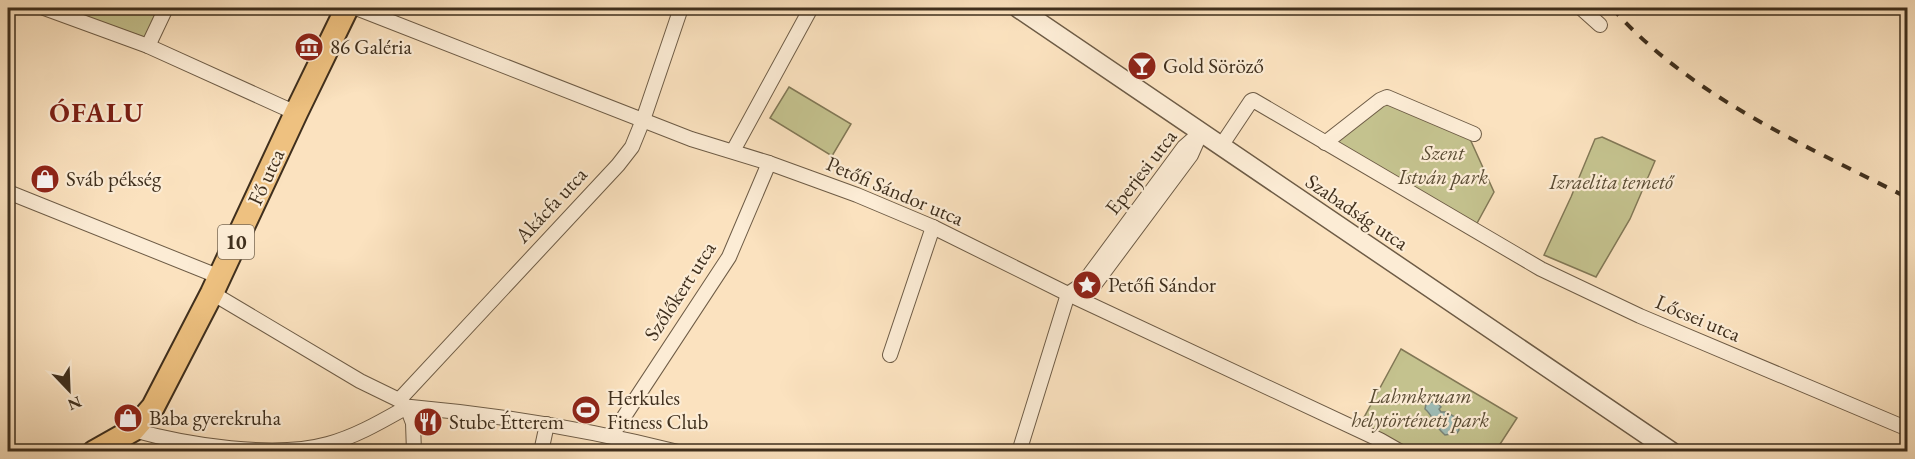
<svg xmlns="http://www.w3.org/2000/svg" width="1915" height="459" font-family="'EB Garamond',serif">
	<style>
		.green { fill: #c4c28e; stroke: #827856; stroke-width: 1.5 }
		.water { fill: #9fbdb7; stroke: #798479; stroke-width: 1.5 }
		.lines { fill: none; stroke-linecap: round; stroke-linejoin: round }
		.minor-casing { stroke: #6e5c46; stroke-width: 16 }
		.tertiary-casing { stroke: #6e5c46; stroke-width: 21 }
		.primary-casing { stroke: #3f2f1d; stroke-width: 26 }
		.minor { stroke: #fcecd5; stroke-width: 14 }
		.tertiary { stroke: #fcecd5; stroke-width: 18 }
		.primary { stroke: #eec180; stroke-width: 22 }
		.rail { stroke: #3f2f1d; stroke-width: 4; stroke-dasharray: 10 10; stroke-linecap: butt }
		.labels { text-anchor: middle; stroke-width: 4.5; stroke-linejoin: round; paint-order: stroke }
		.shield { fill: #fcecd5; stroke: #786854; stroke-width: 1.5 }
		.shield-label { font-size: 20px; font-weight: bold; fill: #3f2f1d }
		.poi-label { font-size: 21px; fill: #3f2f1d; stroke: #fcecd5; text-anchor: start }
		.park-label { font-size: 21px; font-style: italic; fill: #5a4c34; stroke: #fcecd5 }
		.street-label { font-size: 21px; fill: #3f2f1d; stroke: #fcecd5 }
		.district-label { font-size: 27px; font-weight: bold; letter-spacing: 1.5px; fill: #7a1f14; stroke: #fcecd5 }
	</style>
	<rect width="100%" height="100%" fill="#fbe2bf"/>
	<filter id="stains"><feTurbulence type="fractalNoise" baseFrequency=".00333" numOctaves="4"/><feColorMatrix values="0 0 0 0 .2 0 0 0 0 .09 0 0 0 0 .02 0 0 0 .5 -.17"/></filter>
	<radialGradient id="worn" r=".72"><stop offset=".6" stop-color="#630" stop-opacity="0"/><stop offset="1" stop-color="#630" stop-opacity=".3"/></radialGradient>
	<g class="green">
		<path d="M63,8H160L146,38Z"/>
		<path d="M789,87L851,124L832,156L770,118Z"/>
		<path d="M1390,104L1470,139L1494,192L1476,225L1334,144L1381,106Z"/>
		<path d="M1602,137L1655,161L1630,219L1596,277L1544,255L1571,197L1595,139Z"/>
		<path d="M1401,349L1517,418L1495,452L1413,451L1361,423Z"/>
	</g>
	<path class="water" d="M1432,402L1438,403L1441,407L1439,409L1441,412H1446L1455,417L1459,430L1457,433L1445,435C1433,425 1433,415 1425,409L1426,404Z"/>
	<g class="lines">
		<g class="minor-casing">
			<g id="minor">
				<path d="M44,8L148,46L296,113"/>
				<path d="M356,8L691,139L769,163L857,195L933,227L1068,294L1380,440L1401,452"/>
				<path d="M1581,8L1600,25"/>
				<path d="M148,46L166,8"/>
				<path d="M1325,143L1380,100L1387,97L1474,134"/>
				<path d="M1221,146L1251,101L1253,100L1541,269L1640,316L1908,429"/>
				<path d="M733,151L811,8"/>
				<path d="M8,192L220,277"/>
				<path d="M212,293L360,381L399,400L407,407L413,423L414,452"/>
				<path d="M1070,294L1089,292L1191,155L1199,137"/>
				<path d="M890,355L933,227"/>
				<path d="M399,400L618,165L632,147L643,120L681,8"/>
				<path d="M133,430C187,445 274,459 328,444C357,436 382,421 407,407H411C501,415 590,430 678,452"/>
				<path d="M612,435L729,257L769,163"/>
				<path d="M541,452L547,424"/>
				<path d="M1019,452L1068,294L1080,286L1090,274L1184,147L1201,132"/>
			</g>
		</g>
		<g class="tertiary-casing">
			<path id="tertiary" d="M1018,8L1672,452"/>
		</g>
		<g class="primary-casing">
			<path id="primary" d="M94,452L133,430L153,407L212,293L296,113L347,8"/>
		</g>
		<use href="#minor" class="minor"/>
		<use href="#tertiary" class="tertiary"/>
		<use href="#primary" class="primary"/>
		<path class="rail" d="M1612,8C1691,97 1803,144 1908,198"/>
	</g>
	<defs>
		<g id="museum-disc" transform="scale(1.5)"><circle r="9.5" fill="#8f2418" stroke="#fcecd5"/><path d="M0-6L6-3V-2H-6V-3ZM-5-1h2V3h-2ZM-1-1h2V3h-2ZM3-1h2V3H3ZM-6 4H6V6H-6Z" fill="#fff"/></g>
		<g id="bar-disc" transform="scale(1.5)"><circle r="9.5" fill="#8f2418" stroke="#fcecd5"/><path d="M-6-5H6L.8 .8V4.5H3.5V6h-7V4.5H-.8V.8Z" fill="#fff"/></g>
		<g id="shop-disc" transform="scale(1.5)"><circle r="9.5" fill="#8f2418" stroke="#fcecd5"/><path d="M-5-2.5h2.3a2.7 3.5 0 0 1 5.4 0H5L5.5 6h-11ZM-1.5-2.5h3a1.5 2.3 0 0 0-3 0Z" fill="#fff"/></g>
		<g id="sight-disc" transform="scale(1.5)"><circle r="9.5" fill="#8f2418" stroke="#fcecd5"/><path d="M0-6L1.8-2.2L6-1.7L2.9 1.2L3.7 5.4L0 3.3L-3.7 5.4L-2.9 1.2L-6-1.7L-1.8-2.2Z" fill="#fff"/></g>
		<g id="stadium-disc" transform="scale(1.5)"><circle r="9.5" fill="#8f2418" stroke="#fcecd5"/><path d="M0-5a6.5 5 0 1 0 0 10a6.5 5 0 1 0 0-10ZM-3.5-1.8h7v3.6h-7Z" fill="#fff"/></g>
		<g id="restaurant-disc" transform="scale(1.5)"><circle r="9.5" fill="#8f2418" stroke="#fcecd5"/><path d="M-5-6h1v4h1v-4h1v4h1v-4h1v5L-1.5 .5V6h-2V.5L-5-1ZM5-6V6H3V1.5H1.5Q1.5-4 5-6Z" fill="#fff"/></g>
	</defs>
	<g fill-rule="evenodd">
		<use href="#museum-disc" x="309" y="47"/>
		<use href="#bar-disc" x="1142" y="66"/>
		<use href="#shop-disc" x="45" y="179"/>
		<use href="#sight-disc" x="1087" y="285"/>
		<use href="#stadium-disc" x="586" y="410"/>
		<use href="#shop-disc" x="128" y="418"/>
		<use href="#restaurant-disc" x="428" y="422"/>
	</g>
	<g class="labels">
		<rect class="shield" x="218" y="225" width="36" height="34" rx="4.5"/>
		<g class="shield-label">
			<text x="236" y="249">10</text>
		</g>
		<g class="poi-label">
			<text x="330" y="54">86 Galéria</text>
			<text x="1163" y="73">Gold Söröző</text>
			<text x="66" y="186">Sváb pékség</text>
			<text x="1108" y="292">Petőfi Sándor</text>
			<text x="607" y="405">Herkules<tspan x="607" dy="24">Fitness Club</tspan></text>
			<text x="149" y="425">Baba gyerekruha</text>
			<text x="449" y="429">Stube Étterem</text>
		</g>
		<g class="park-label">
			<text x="1443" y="160">Szent<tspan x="1443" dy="24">István park</tspan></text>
			<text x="1611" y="189">Izraelita temető</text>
			<text x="1420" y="403">Lahmkruam<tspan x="1420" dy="24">helytörténeti park</tspan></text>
		</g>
		<g class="street-label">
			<text transform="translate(1141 172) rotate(-52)" y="7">Eperjesi utca</text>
			<text transform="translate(266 177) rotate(-65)" y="7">Fő utca</text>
			<text transform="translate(895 191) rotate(23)" y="7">Petőfi Sándor utca</text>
			<text transform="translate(551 205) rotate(-47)" y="7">Akácfa utca</text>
			<text transform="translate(1357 212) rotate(34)" y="7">Szabadság utca</text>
			<text transform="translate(680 291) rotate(-57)" y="7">Szőlőkert utca</text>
			<text transform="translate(1698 318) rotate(23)" y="7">Lőcsei utca</text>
		</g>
		<g class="district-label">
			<text x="97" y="122">ÓFALU</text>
		</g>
	</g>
	<rect width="1915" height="459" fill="none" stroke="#fbe2bf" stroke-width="30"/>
	<rect x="9" y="9" width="1897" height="441" fill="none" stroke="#3f2f1d" stroke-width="3"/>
	<rect x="15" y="15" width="1885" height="429" fill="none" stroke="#3f2f1d" stroke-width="1.5"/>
	<g transform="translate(69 390) rotate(157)" stroke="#fcecd5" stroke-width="4.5" paint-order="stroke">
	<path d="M0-4.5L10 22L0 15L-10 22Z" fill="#3f2f1d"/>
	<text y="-9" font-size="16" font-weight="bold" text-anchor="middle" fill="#3f2f1d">N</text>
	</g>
	<rect width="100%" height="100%" filter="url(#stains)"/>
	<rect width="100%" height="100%" fill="url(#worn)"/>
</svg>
